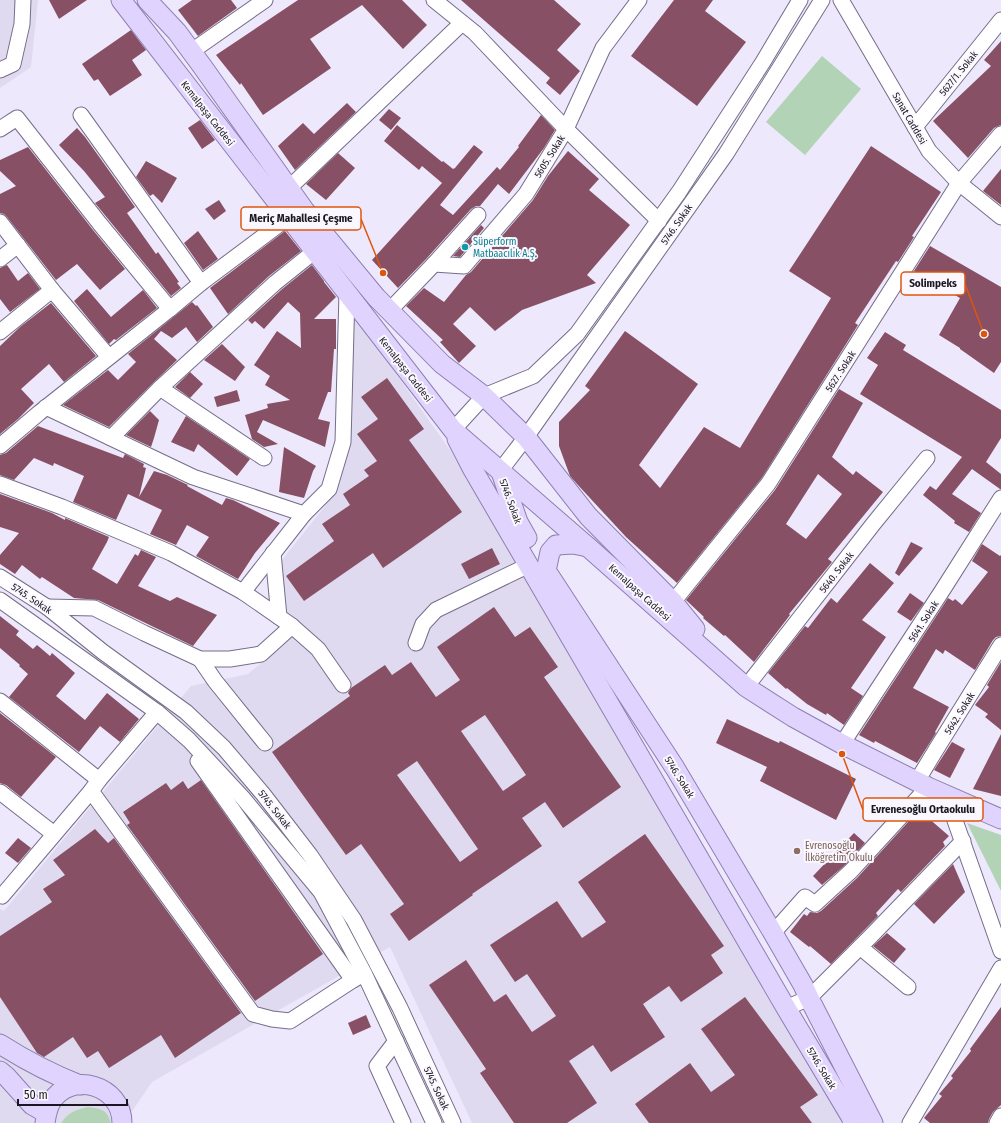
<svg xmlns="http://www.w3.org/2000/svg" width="1001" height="1123" font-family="'Fira Sans Condensed',sans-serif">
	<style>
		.industrial { fill: #e0daf0 }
		.green { fill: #b2d3b6 }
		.building { fill: #885064; fill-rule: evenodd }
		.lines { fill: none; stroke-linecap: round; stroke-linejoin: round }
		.minor-casing { stroke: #766d89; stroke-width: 17 }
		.major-casing { stroke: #8d7fb1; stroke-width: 21 }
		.minor { stroke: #fff; stroke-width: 15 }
		.major { stroke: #e0d4fe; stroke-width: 19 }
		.culture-dot { fill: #0f9aa8; stroke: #faf8fe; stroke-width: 1.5 }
		.education-dot { fill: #8d6e63; stroke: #faf8fe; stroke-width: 1.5 }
		.labels { text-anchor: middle; stroke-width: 4; stroke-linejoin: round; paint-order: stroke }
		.street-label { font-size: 10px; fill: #1b1722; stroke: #faf8fe }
		.culture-label { font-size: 10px; fill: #0d838f; stroke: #faf8fe; text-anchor: start }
		.education-label { font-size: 10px; fill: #785e54; stroke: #faf8fe; text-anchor: start }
		.leader { fill: none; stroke: #de560d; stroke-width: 1.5 }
		.callout-dot { fill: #de560d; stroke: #faf8fe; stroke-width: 1.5 }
		.callout { fill: #faf8fe; stroke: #de560d; stroke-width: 1.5 }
		.callout-label { font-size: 11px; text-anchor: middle; font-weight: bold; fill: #1b1722 }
	</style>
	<rect width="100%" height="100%" fill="#eee8fc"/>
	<g class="industrial">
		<path d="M0,0H38L31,67L0,88Z"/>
		<path d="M352,312L450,450L846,1123H472L390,947L152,1082L124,1123H0V909L4,911L191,686L248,674L277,650L278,565L337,491L351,420Z"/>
	</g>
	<g class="green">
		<path d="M822,56L861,89L805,155L766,122Z"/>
		<path d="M967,823L1001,835V891Z"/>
		<path d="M88,1107C101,1109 107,1109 111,1123H61C69,1112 75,1110 88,1107Z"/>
	</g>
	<g class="building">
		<path d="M49,0H87L59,19Z"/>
		<path d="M192,0H231L237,8L198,36L178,10Z"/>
		<path d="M298,0H402L427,25L403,49L362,5L310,39L331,68L263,115L241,83L240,85L216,55Z"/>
		<path d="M461,0H554L581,24L557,50L580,71L560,95L546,83L550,78Z"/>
		<path d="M674,0H713L705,11L746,42L697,106L631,56Z"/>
		<path d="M131,30L146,50L132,60L142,75L110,96L98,79L94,81L82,64Z"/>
		<path d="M1001,41V125L998,126L994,128L968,158L933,121L991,66L984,60Z"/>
		<path d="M347,103L356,112L295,170L278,146L303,123L314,134Z"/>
		<path d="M389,109L401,118L391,130L379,120Z"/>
		<path d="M541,115L555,130L544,148L509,194L498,184L480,206H476L471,209L427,258L398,288L372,260L442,183L422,166L419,170L384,141L397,125L442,162L443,161L453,169L455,168L474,145L483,152L440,205L453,215L497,167L500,170L519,147L518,146Z"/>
		<path d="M200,120L215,140L202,149L188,128Z"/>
		<path d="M77,128L85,137L135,207L127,213L156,254L158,252L179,282L177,283L181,288L171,296L95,203L105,197L84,171L59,145Z"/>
		<path d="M871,146L941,192L912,236L914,237L898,262L896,261L855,323L858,325L761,479L677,583L626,537L577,484L570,476L559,446V422L590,390L585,386L625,331L698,384L639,465L660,488L704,427L740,448L831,298L789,271Z"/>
		<path d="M28,147L93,230L125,269L100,290L77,264L56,280L7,217L4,214L0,213V194L16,186L0,171V160Z"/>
		<path d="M568,151L599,179L589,190L630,225L587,275L596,283L522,310L495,331L470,307L453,324L476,346L459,363L440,342L443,340L406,306L424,288L444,302L466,275L471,272L533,200L548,176Z"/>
		<path d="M338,153L355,168L326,200L306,184Z"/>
		<path d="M146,161L177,178L162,203L153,194L150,196L136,177Z"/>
		<path d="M1001,169V205L983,191Z"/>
		<path d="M219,200L226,211L214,220L205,209Z"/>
		<path d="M481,225L484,228L460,257L453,256Z"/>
		<path d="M198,231L218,259L203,270L184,243Z"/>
		<path d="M285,231L301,251L269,276L228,314L210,288Z"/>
		<path d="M930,246L1001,287V362L994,373L960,349V348L939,335L960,298L914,271Z"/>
		<path d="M7,265L18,281L28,273L40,289L10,312L0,299V268Z"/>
		<path d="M312,265L324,281V282L336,297L314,319H336V349H334L331,392H328L318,419L330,422L325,447L263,420L257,432L278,444L264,447L252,439L245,415L268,408L267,404L290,400L265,385L270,376L254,365L277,331L301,348L300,313L288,302L264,329L255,321L252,324L248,320L281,290Z"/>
		<path d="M87,289L111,317L143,290L157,308L116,340L114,339L109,344L74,301Z"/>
		<path d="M192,302L196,306L197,305L213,327L197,342L186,327L172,338L161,331L154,339L177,360L154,382L109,427L63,405L108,370L118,380L136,362L128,354Z"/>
		<path d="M51,303L96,356L64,382L49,364L21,389L34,403L18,419L0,434V346L20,327Z"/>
		<path d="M885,332L906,345L903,350L1001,410V438L986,462L1001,474V489H1000L972,469L952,494L981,513L969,532L954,523L955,521L923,495L930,486L936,490L962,457L860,394L878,365L867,358Z"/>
		<path d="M222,344L245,367L235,381L204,360Z"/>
		<path d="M190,372L203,384L190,398L175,387Z"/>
		<path d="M387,378L424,429L409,440L462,512L413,547L383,568L373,553L304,601L286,576L334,541L322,524L350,505L343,494L369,476L364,470L377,461L357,434L378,419L361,397Z"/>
		<path d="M839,389L863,403L832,457L853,475L856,471L883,492L828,559L832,562L789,614L790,615L754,662L725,635L724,636L703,618L704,617L686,600L775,490ZM818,474L842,494L806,539L786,524Z"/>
		<path d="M237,390L240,401L217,407L214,397Z"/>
		<path d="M150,411L159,420L154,438L151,447L126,435Z"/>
		<path d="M186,416L250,459L237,476L198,444L194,452L171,442Z"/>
		<path d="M38,426L123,458L125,454L144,464L143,467L146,468L139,497L154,471L167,475L188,485L187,486L222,505L226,498L233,500L280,523L255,553L238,579L196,556L209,537L187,525L176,545L150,534L162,510L128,494L116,520L73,502L84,476L54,463L53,466L34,458L14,480L0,475V455L6,453Z"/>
		<path d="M284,447L316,466L313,471L304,498L279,492Z"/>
		<path d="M0,494L52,513L65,520V518L109,537L107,542L92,569L117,584L135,554L138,556L141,550L156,557L138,586L170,601L177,597L217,615L193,646L98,600L74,598L42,577L40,579L22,565L15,574L0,564V555L19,533L0,527Z"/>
		<path d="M911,542L923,548L899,576L895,573Z"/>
		<path d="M982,544L1000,556L1001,555V636L996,637L993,640L975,670L945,650L943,654L936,649L913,688L949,707L935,732L936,733L917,763L875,741L874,743L859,735L948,598L953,601L955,599L962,605L988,572L972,561Z"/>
		<path d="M492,548L500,564L469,579L461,564Z"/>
		<path d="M870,563L894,583L862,620L886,637L851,688L863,696L844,725L827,713L826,715L807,704L787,688L786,689L768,673L805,626L808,628L831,598L837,603Z"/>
		<path d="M910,593L924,603L911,621L897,612Z"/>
		<path d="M494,607L515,637L530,627L558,667L544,677L621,787L563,828L545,802L522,818L542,846L472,894L473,895L409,941L390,914L404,904L361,844L346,855L272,752L350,696L348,693L351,688L385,665L392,675L411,662L436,697L460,680L437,647ZM485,715L526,775L503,791L461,731ZM417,761L478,849L460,862L397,775Z"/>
		<path d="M0,616L19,631L16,635L33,649L37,645L50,656L52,653L75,673L56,696L85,720L107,693L139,719L120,742L100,726L79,752L9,697L28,674L19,666L20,665L0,648Z"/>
		<path d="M1001,662V730L985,717L988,714L975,705L989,687L987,685Z"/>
		<path d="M0,713L56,757L21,797L6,785L0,783Z"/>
		<path d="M727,719L779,743L780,741L856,779L836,820L760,781L767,767L716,743Z"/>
		<path d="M1001,734V796L973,789Z"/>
		<path d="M952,742L965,749L950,778L934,770Z"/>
		<path d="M201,780L323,954L255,1001L127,825L130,823L123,812L166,783L171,790L183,781L188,789Z"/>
		<path d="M919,810L949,836L943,842L945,846L901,892L898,889L876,913L878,916L831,964L810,946L809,947L790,932L804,914L807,916L810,912L817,913L821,911L857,878Z"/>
		<path d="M95,829L108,843L114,838L241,1013L175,1058L161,1035L109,1068L98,1051L87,1058L73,1037L44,1057L37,1053L0,997V936L52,902L43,889L65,875L53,860Z"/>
		<path d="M854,833L865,843L845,865L822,885L813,876Z"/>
		<path d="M645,834L724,946L711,955L723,973L681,1002L669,986L643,1004L665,1037L611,1072L593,1045L569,1061L597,1103L567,1123H514L480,1073L486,1069L429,985L466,960L494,1002L506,994L532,1032L556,1016L527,974L515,982L490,945L557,901L582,938L606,922L578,882Z"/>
		<path d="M18,838L31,848L18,863L5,853Z"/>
		<path d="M953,864L965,892L934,924L914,904Z"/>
		<path d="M887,933L906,949L894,963L873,946Z"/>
		<path d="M745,997L818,1095L800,1107L812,1123H649L635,1104L690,1063L711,1092L735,1075L701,1029Z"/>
		<path d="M1001,1007V1105L993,1112L989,1119L988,1123H930L924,1118L942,1096L939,1094L953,1078L951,1076L971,1051L970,1049Z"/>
		<path d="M366,1015L371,1027L353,1035L348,1023Z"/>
	</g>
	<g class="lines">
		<g class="minor-casing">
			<g id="minor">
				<path d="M434,0L475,33L566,129L526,194L464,266L434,264"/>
				<path d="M639,0L603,48L566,129L659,221"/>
				<path d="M841,0L929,151L959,183L1001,217"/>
				<path d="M192,51L265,0"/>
				<path d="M0,70L13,64L22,24L23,0"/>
				<path d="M81,115L201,283"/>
				<path d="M915,127L1001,20"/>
				<path d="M0,129L17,118L100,224L170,309"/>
				<path d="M289,188L462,23"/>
				<path d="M0,222L52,290L109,357"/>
				<path d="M0,259L18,245"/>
				<path d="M389,311L434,264L478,215"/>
				<path d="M0,332L52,290"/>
				<path d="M160,388L264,458"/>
				<path d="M46,407L193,477L304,514"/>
				<path d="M453,430L484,396L533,376L577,334L679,192L763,62L800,0"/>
				<path d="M111,438L160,388L275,283L315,251"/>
				<path d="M0,446L39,413L170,309L201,283L289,217"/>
				<path d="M500,471L526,437L726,154L822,0"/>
				<path d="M0,484L62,507L171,553L243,592L292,626L318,649L343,685"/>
				<path d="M273,553L279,617"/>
				<path d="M0,577L47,607L103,652L186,712L224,748L263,794L310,855L354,920L400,1008L453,1123"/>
				<path d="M243,592L304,514L329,489L343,442L347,292"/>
				<path d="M0,600L157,712L189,740L242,797L321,892L364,973L434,1123"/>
				<path d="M673,602L768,484L959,183L1001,134"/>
				<path d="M47,607L94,608L144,633L200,659H230L261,654L292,626"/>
				<path d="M416,643L423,624L436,610L529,565"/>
				<path d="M200,659L215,681L265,743"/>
				<path d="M746,687L874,523L927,458"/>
				<path d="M0,701L99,780"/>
				<path d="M842,744L942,591L1001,498"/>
				<path d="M198,761L353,980L362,975"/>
				<path d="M917,781L937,748L1001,645"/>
				<path d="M91,791L253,1014L272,1019L290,1021L353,980"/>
				<path d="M0,792L54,834"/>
				<path d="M946,795L1001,951"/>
				<path d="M0,895L2,896L91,791L99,780L157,712"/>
				<path d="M773,933L805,897L815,904L851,871L928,787"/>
				<path d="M860,947L908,987"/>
				<path d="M786,1008L809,998L870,937L963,841"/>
				<path d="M396,1041L377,1066L403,1123"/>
				<path d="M910,1123L1001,968"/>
				<path d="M997,1123L1001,1116"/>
			</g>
		</g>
		<g class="major-casing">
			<g id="major">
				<path d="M121,0L453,430L588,547L746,687L793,717L842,744L928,787L1001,819"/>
				<path d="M147,0L177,32L202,66L305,211L376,297L442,364L484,396L526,437L588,516L673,602L695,629"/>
				<path d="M457,439L472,468L786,1008L851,1117L853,1123"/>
				<path d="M501,472L518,522L527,538"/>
				<path d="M546,571L550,552L556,545L573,544L588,547"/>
				<path d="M549,575L675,768L773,933L803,985L809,998L873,1123"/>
				<path d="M0,1044C25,1060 52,1074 80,1085"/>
				<path d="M0,1071L7,1077L32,1105L46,1113"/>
				<path d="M45,1123C46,1116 47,1109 51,1102C71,1070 122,1085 122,1123"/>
			</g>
		</g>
		<use href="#minor" class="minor"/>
		<use href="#major" class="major"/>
	</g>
	<circle class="culture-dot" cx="465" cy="247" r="4"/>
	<circle class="education-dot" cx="797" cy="851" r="4"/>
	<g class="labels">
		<g class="street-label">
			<text transform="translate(958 73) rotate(-51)" y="4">5627/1. Sokak</text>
			<text transform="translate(208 113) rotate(52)" y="4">Kemalpaşa Caddesi</text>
			<text transform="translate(910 118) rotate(60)" y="4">Sanat Caddesi</text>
			<text transform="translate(549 156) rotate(-58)" y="4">5605. Sokak</text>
			<text transform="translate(676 224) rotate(-55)" y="4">5746. Sokak</text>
			<text transform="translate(406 369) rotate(52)" y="4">Kemalpaşa Caddesi</text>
			<text transform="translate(840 371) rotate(-57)" y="4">5627. Sokak</text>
			<text transform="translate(511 501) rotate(70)" y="4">5746. Sokak</text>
			<text transform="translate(836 572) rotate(-52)" y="4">5640. Sokak</text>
			<text transform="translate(640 592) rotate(42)" y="4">Kemalpaşa Caddesi</text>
			<text transform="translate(32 598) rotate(34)" y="4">5745. Sokak</text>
			<text transform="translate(923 621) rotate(-57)" y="4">5641. Sokak</text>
			<text transform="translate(959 713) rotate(-58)" y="4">5642. Sokak</text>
			<text transform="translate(680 777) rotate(58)" y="4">5746. Sokak</text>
			<text transform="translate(275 809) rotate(52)" y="4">5745. Sokak</text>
			<text transform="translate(822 1068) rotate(59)" y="4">5746. Sokak</text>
			<text transform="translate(437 1088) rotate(65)" y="4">5745. Sokak</text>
		</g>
		<g class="culture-label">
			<text x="473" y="245">Süperform<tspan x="473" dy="12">Matbaacılık A.Ş.</tspan></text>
		</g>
		<g class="education-label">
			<text x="805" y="849">Evrenosoğlu<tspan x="805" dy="12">İlköğretim Okulu</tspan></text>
		</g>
	</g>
	<path class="leader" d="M383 273L361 219M984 334L965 284M842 754L863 810"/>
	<g class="callout-dot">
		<circle cx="383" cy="273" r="4"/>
		<circle cx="984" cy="334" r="4"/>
		<circle cx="842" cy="754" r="4"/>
	</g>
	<g class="callout">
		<rect x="241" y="207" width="120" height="23" rx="4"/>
		<rect x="901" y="272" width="64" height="23" rx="4"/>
		<rect x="863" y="798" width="120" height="23" rx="4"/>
	</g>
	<g class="callout-label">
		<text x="301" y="222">Meriç Mahallesi Çeşme</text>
		<text x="933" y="287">Solimpeks</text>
		<text x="923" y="813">Evrenesoğlu Ortaokulu</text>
	</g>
	<path d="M18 1099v6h109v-6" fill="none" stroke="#1b1722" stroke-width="2"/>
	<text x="24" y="1099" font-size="12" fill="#1b1722" stroke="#faf8fe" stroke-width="3" paint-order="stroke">50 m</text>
</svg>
